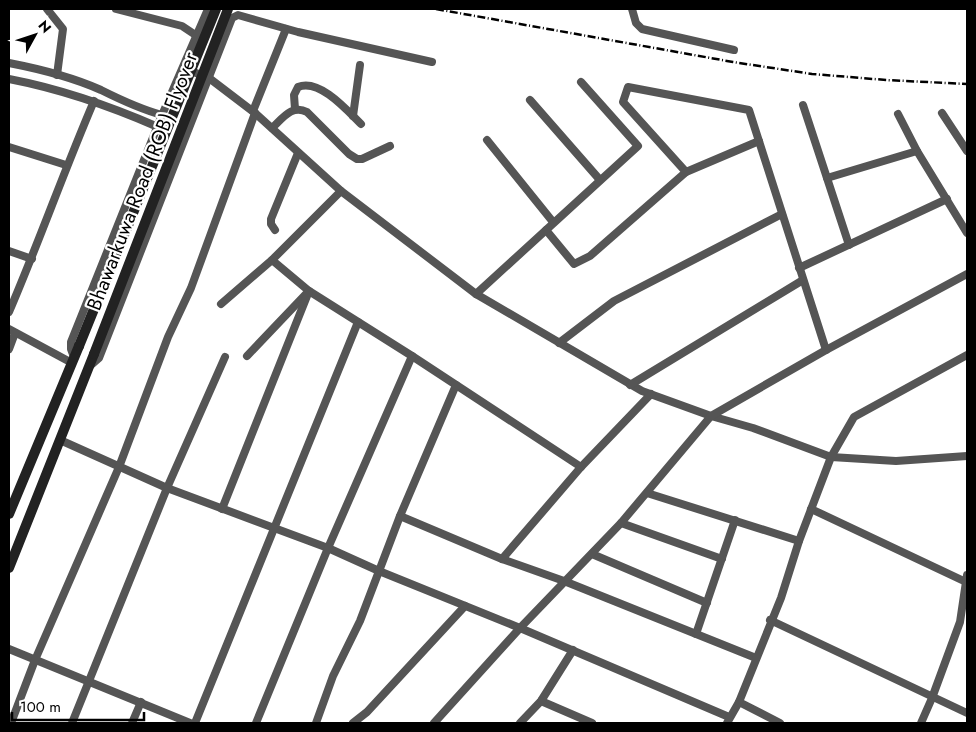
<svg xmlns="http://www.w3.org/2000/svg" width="976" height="732" font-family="Jost,sans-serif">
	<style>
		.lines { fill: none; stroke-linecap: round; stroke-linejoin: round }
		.minor { stroke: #555; stroke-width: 8 }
		.secondary { stroke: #222; stroke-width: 10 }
		.rail { stroke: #000; stroke-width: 2.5; stroke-dasharray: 8 2.5 1 2.5; stroke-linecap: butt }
		.secondary-bridge { stroke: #222; stroke-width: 10 }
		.labels { text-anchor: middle; stroke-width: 4.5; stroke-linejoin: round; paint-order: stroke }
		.street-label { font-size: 20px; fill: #000; stroke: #fff }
	</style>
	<rect width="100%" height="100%" fill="#fff"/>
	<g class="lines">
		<g class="minor">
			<path d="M47,9L63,29L57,75"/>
			<path d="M116,9L182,26L197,36"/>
			<path d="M632,9L636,23L642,29L734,50"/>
			<path d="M9,63C40,69 72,77 101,90C121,100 140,109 162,115"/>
			<path d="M183,68L209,78L255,113L341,191L476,294L642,391L711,416L753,428L831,457L896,461L967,456"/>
			<path d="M9,79C61,89 110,106 158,127"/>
			<path d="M530,100L600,180"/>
			<path d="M803,105L849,245"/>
			<path d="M295,109L294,95L298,87C319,78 347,110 361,124"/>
			<path d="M253,111L286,29"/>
			<path d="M942,113L967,151"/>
			<path d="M898,114L917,151L967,233"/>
			<path d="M353,116L360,65"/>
			<path d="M272,128C283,118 292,104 307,112L349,154L357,159H362L390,146"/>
			<path d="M487,140L553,222"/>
			<path d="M9,147L66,165"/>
			<path d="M686,172L623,102L628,87L749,110L826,350"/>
			<path d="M827,178L917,151"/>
			<path d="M275,230L271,224V219L298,153"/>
			<path d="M546,230L574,264L590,256L686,172L759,141"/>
			<path d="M9,251L32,259"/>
			<path d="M272,260L309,291L412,356L581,467"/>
			<path d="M799,268L947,199"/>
			<path d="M476,294L638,146L581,82"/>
			<path d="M221,304L272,260L341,191"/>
			<path d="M9,312C39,242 64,171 94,101"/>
			<path d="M9,329L72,363"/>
			<path d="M559,343L614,301L782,214"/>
			<path d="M9,349L15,333"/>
			<path d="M247,356L306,294"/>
			<path d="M74,357L71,349V342L162,115L208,9"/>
			<path d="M91,365L99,358L232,18L238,15L298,32L432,62"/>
			<path d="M630,385L803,280"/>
			<path d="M60,440L167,488L328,548L379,571L520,628L729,717"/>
			<path d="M647,493L799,541"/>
			<path d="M222,509L309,291"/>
			<path d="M811,509L966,582"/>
			<path d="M400,516L502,559L564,581L756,658"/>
			<path d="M621,523L722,559"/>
			<path d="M592,554L707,603"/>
			<path d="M502,559L581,467L651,394"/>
			<path d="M770,620L967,713"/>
			<path d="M696,634L735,520"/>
			<path d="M9,649L190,723"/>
			<path d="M541,701L592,723"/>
			<path d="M739,702L780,723"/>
			<path d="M11,723L35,660L119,467L168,337L191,288L255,113"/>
			<path d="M72,723L167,488L225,357"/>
			<path d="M132,723L141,702"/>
			<path d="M195,723L358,322"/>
			<path d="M256,723L328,548L412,356"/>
			<path d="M316,723L333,676L360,621L400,516L456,385"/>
			<path d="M353,723L367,712L465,606"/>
			<path d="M434,723L520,628L621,523L711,416L826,350L967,274"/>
			<path d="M520,723L541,701L573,650"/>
			<path d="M727,723L739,702L781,598L799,541L831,457L854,417L967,355"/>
			<path d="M921,723L932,698L960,622L967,575"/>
		</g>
		<g class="secondary">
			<path d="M9,514L79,346"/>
			<path d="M9,568L94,354"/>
		</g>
		<path class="rail" d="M436,9L733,62L812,74L886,80L967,84"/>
		<g class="secondary-bridge">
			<path d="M79,346L216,9"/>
			<path d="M94,354L228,9"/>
		</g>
	</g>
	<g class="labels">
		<g class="street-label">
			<text transform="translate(142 181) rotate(-69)" y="7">Bhawarkuwa Road (ROB) Flyover</text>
		</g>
	</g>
	<rect width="976" height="732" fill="none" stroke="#000000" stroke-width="20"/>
	<g transform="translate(35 35) rotate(50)" stroke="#ffffff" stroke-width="4" paint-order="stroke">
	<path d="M0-4L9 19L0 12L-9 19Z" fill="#000000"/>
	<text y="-8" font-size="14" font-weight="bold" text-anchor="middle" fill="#000000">N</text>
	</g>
	<path d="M12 712v8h132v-8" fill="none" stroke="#000000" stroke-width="2.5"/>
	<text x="20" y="712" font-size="15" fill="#000000" stroke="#ffffff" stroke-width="4" paint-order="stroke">100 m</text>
</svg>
